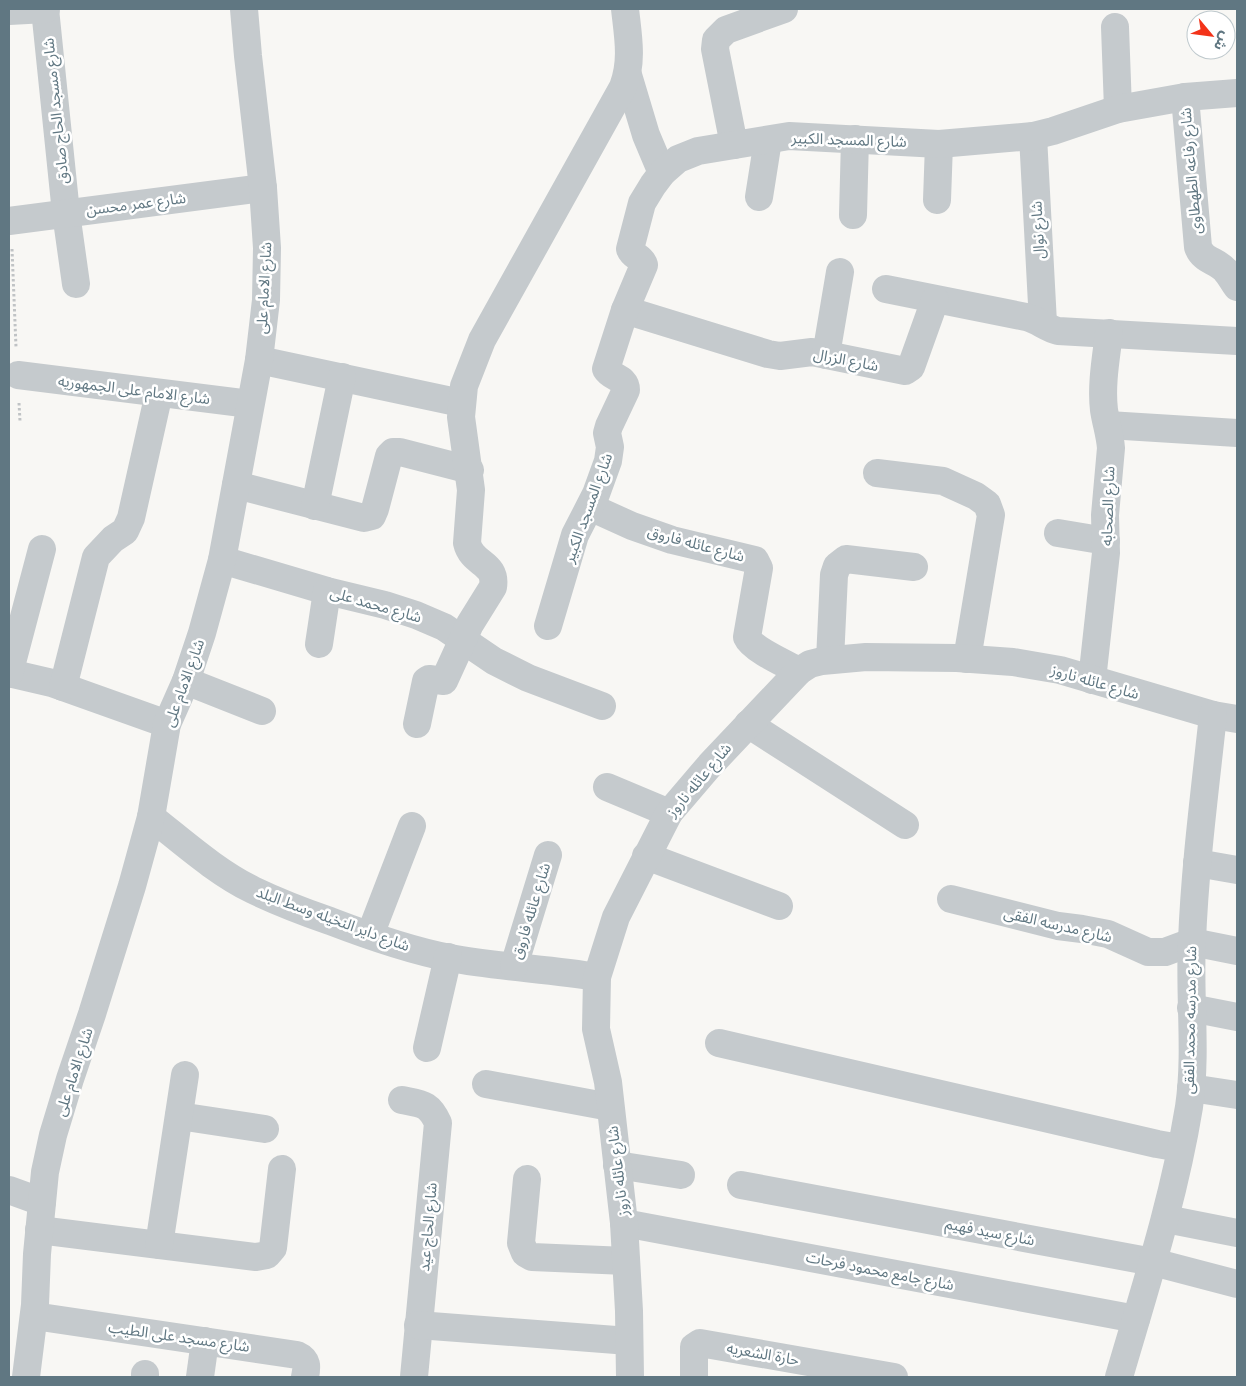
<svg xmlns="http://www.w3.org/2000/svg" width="1246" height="1386" font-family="Mulish,'Noto Sans Arabic',sans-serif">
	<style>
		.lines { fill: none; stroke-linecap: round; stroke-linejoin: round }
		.path { stroke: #c0c3c5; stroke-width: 3; stroke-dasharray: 2.5 2.5; stroke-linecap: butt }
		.minor { stroke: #c5cacd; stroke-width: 28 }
		.labels { text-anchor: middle; stroke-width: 5; stroke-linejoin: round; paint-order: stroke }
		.street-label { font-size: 15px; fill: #607782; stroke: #fff }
	</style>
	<rect width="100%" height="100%" fill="#f8f7f4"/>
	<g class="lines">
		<g class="path">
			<path d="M12,249L16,347"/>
			<path d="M19,403L20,421"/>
		</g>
		<g class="minor">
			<path d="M45,9L66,213L76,284"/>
			<path d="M9,11L46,9"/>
			<path d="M1115,27L1118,109"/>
			<path d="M628,75L646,135L662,173"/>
			<path d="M1185,97L1198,247C1203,261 1216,260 1225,270C1230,275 1233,282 1237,287"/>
			<path d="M1033,136L1043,323"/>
			<path d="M734,145L715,49L716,40L726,30L784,9"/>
			<path d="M759,197L768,140"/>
			<path d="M937,200L939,144"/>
			<path d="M853,215L855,139"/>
			<path d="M9,221L263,188"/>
			<path d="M886,289L1026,317C1038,320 1046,328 1058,331L1237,341"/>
			<path d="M625,310L768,354L780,356L812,352L905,371L911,367L935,300"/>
			<path d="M826,355L840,272"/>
			<path d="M259,360L461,403"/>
			<path d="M18,375L250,404"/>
			<path d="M1108,425L1237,433"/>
			<path d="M877,473L943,481L976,496L987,504L991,515L967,659"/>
			<path d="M236,485L364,518L372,516L375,509L389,456L393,452H400L470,470"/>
			<path d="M315,506L342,377"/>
			<path d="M590,507L632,526L672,540L755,560L759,568L747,637C752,649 786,664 799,671"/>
			<path d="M1058,533L1106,541"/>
			<path d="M222,560L327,591L385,605L416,615L444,627L494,661L528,678L602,706"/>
			<path d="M548,626L575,535L596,494L608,461L610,447L607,433L609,426L626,390C626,377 611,378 606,369L625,310L644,265C642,257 633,257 630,249L642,203L653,185L662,173L678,159L698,151L789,136L939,144L1033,136L1053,131L1118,109L1185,97L1237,93"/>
			<path d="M319,644L327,591"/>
			<path d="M830,660L834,575L837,566L846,559L914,567"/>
			<path d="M9,673L52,683L167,724"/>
			<path d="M9,674L42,549"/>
			<path d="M1092,680L1106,553L1105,515L1111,448C1110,435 1106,423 1104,410C1101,385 1106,358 1109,333"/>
			<path d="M186,681L262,711"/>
			<path d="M63,687L96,557L113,539L125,531L131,518L159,393"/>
			<path d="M417,724L426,681L429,679L444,681L470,624L493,587C497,562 472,565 467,543L471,490L461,417L464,386L482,340L623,87C633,61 628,36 625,9"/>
			<path d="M748,724L905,825"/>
			<path d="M607,787L669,813"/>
			<path d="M151,817C183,842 216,872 253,890C278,902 304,912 330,921C369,936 409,950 450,958C498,967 548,969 597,977"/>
			<path d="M646,856L779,906"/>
			<path d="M1197,863L1237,870"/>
			<path d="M951,899L1058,926L1082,929L1108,934L1148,952H1165L1192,942L1237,951"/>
			<path d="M370,935L412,826"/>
			<path d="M514,966L548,855"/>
			<path d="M1191,1008L1237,1017"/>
			<path d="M719,1043L1157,1144L1180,1148"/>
			<path d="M427,1048L448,957"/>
			<path d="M486,1084L610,1107"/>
			<path d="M1191,1088L1237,1095"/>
			<path d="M402,1100C422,1104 429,1103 438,1123L414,1377"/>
			<path d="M179,1116L265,1129"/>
			<path d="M617,1165L681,1175"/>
			<path d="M527,1179L521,1243L525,1253L532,1257L626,1261"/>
			<path d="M741,1185L1153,1262L1237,1284"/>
			<path d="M9,1190L42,1202"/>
			<path d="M1166,1219L1237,1233"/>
			<path d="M624,1223L1136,1319"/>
			<path d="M39,1230L256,1257L267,1255L273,1248L282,1169"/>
			<path d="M159,1245L185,1075"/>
			<path d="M34,1316L297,1355C308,1360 307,1367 305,1377"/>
			<path d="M418,1325L629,1341"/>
			<path d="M26,1377L35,1305L37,1254L45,1172L53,1135L70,1079L92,1014L132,886L151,817L167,724L186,681L202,633L222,560L259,360L266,300L267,248L263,188L248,56L244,9"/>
			<path d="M145,1377V1374"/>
			<path d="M200,1377L205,1341"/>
			<path d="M630,1377L629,1311L624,1223L608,1082L596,1029L597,977L616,917L669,813L710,765L799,671L810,664L822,661L866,657L957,658L1013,662L1060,670L1213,715L1237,719"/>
			<path d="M694,1377V1347L700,1343L894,1377"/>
			<path d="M1119,1377C1145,1288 1174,1199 1189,1107C1197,1052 1189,996 1192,941C1195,865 1205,790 1213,715"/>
		</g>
	</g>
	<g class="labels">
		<g class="street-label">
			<text transform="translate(56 111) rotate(-96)" y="5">شارع مسجد الحاج صادق</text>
			<text transform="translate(849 140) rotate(2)" y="5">شارع المسجد الكبير</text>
			<text transform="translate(1191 171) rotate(-95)" y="5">شارع رفاعه الطهطاوى</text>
			<text transform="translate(136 204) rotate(-7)" y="5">شارع عمر محسن</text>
			<text transform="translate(1038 230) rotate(-93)" y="5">شارع نوال</text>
			<text transform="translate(264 288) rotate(-87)" y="5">شارع الامام على</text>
			<text transform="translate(846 360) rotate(11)" y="5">شارع الزرال</text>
			<text transform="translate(134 390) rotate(7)" y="5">شارع الامام على الجمهوريه</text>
			<text transform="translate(1108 506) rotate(-88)" y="5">شارع الصحابه</text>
			<text transform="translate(588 508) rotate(-70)" y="5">شارع المسجد الكبير</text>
			<text transform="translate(696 544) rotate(15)" y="5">شارع عائله فاروق</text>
			<text transform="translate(376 605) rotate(16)" y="5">شارع محمد على</text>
			<text transform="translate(1095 682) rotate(16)" y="5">شارع عائله ناروز</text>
			<text transform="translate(184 683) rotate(-70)" y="5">شارع الامام على</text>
			<text transform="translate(699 780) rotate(-50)" y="5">شارع عائله ناروز</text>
			<text transform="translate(531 911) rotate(-73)" y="5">شارع عائله فاروق</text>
			<text transform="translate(333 919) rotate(20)" y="5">شارع داير النخيله وسط البلد</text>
			<text transform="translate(1058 925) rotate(13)" y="5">شارع مدرسه الفقى</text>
			<text transform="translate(1190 1020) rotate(-89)" y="5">شارع مدرسه محمد الفقى</text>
			<text transform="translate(74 1072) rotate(-72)" y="5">شارع الامام على</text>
			<text transform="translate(618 1171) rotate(-97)" y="5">شارع عائله ناروز</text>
			<text transform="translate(428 1227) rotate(-85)" y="5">شارع الحاج عيد</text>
			<text transform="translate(990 1232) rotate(11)" y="5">شارع سيد فهيم</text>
			<text transform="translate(880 1271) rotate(11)" y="5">شارع جامع محمود فرحات</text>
			<text transform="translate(179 1337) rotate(8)" y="5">شارع مسجد على الطيب</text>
			<text transform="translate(763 1354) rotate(10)" y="5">حارة الشعريه</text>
		</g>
	</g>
	<rect width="1246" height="1386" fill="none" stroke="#607782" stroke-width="20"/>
	<g transform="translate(1211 35) rotate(119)"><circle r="24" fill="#ffffff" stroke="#bfc9cd"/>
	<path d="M0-4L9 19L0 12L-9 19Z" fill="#f33319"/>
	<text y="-8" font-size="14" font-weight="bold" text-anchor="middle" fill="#607782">ش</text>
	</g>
</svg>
